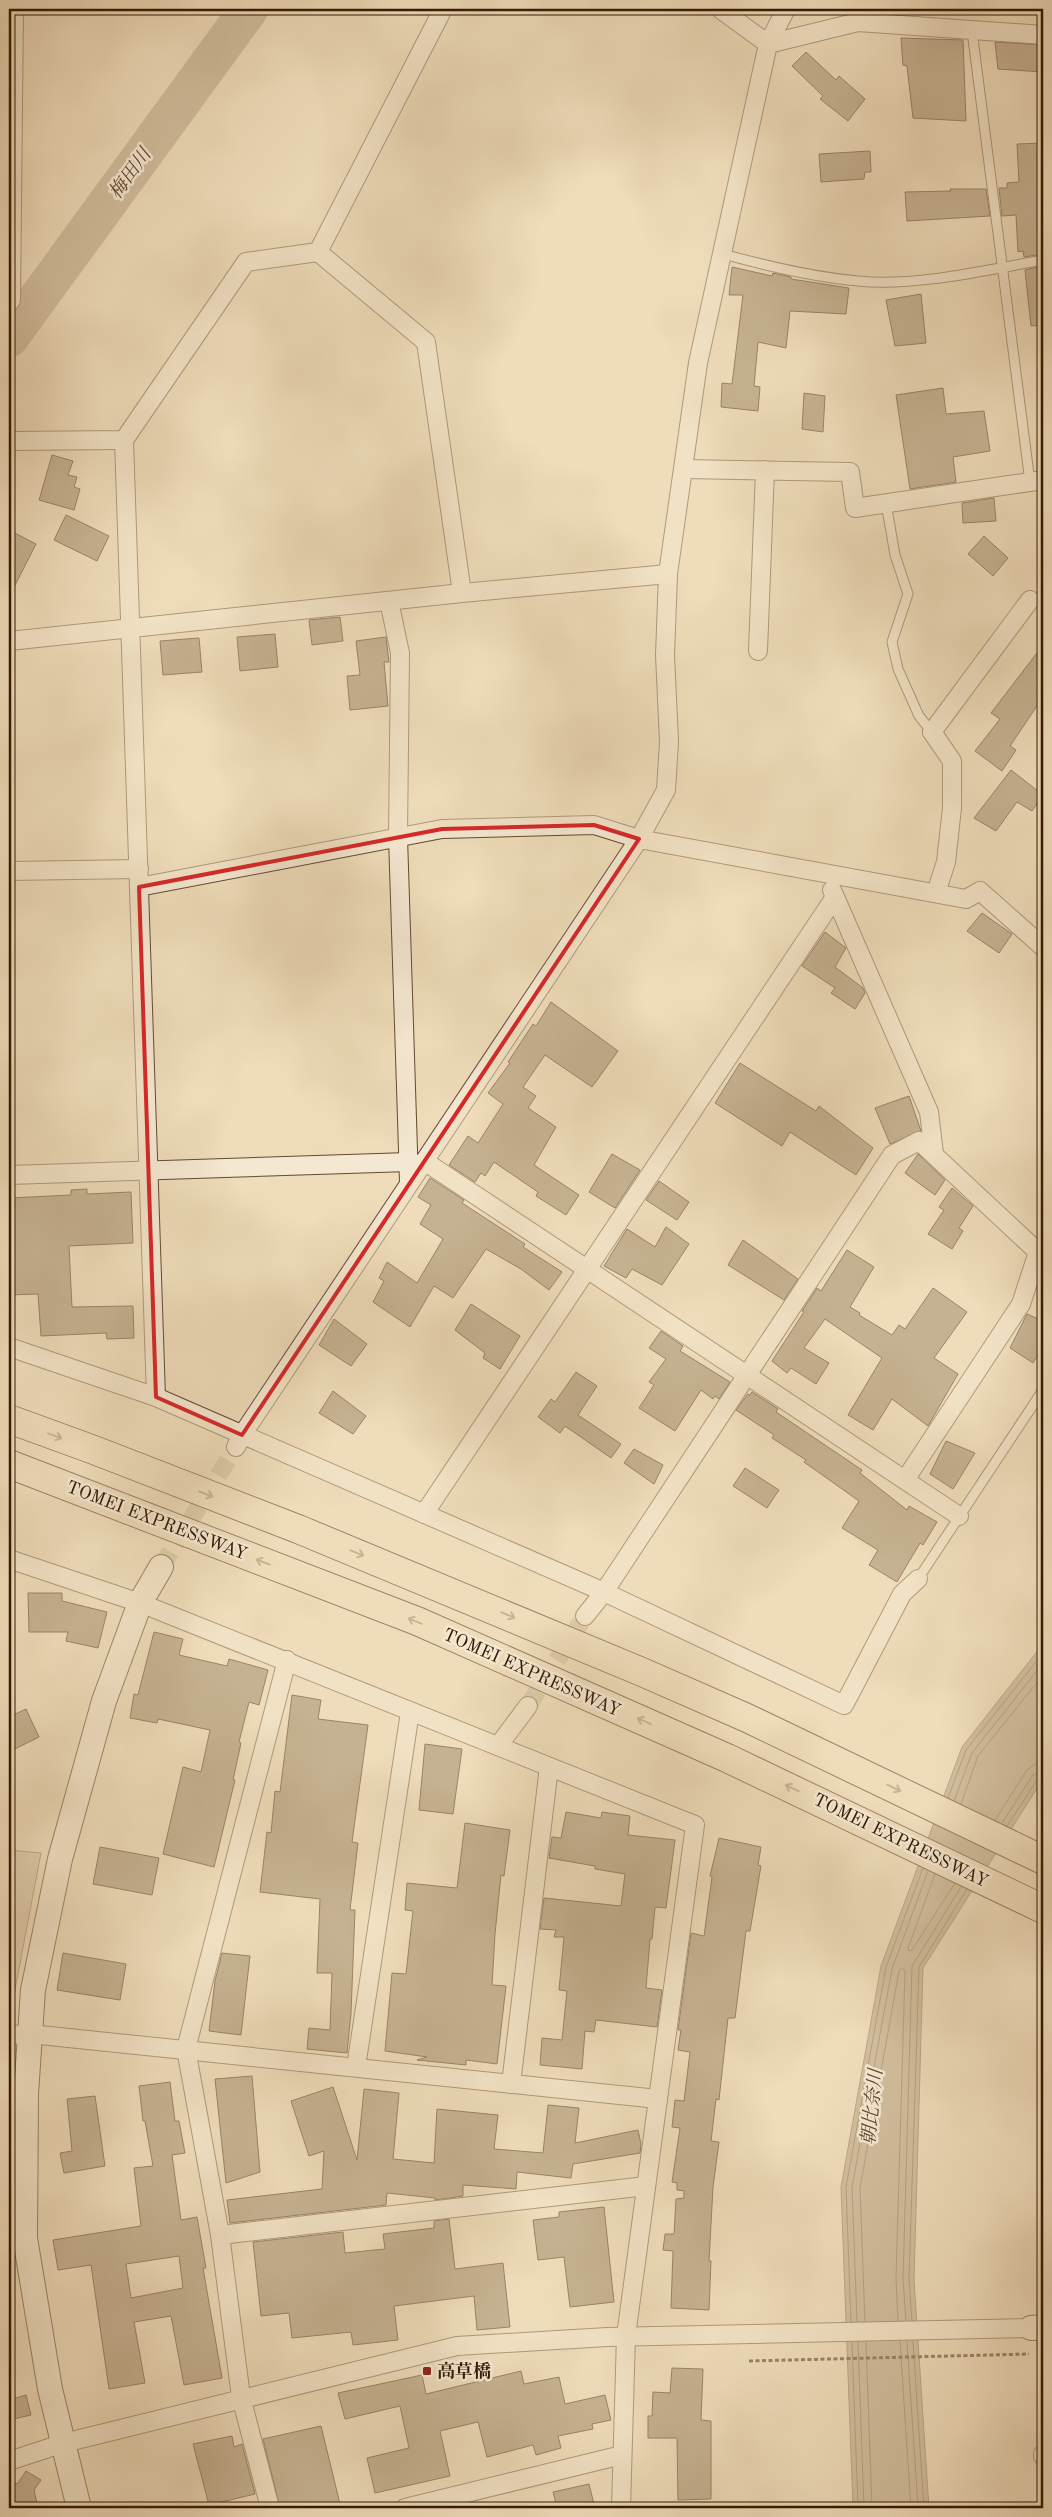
<svg xmlns="http://www.w3.org/2000/svg" width="1052" height="2517" font-family="'Old Standard TT','Noto Serif JP',serif">
	<style>
		.green { fill: #cfbb9b; stroke: #826a4f }
		.water { fill: #b09a7c; stroke: #7f664c }
		.lines { fill: none; stroke-linecap: round; stroke-linejoin: round }
		.shore { stroke: #725a40; stroke-width: 1 }
		.river { stroke: #b09a7c; stroke-width: 39 }
		.building { fill: #967e62; stroke: #351903; fill-rule: evenodd }
		.street-tunnel { stroke: #cab595; stroke-width: 18; stroke-dasharray: 18 9; stroke-linecap: butt }
		.lane-casing { stroke: #644a31; stroke-width: 11 }
		.street-casing { stroke: #644a31; stroke-width: 20 }
		.secondary-casing { stroke: #351903; stroke-width: 26 }
		.highway-casing { stroke: #351903; stroke-width: 30 }
		.path { stroke: #351903; stroke-width: 3; stroke-dasharray: 4 2.5; stroke-linecap: butt }
		.lane { stroke: #f5e8d2; stroke-width: 9 }
		.street { stroke: #f5e8d2; stroke-width: 18 }
		.secondary { stroke: #f5e8d2; stroke-width: 24 }
		.highway { stroke: #efdcba; stroke-width: 28 }
		.oneway { stroke: #9b8468 }
		.marked { fill: none; stroke: #d62828; stroke-width: 4; stroke-linejoin: round }
		.poi-dot { fill: #8f2418; stroke: #f5e8d2; stroke-width: 2 }
		.labels { text-anchor: middle; stroke-width: 5; stroke-linejoin: round; paint-order: stroke }
		.street-label { font-size: 18px; fill: #351903; stroke: #f5e8d2 }
		.poi-label { font-size: 18px; font-weight: bold; fill: #351903; stroke: #f5e8d2; text-anchor: start }
		.water-label { font-size: 19px; font-style: italic; fill: #60462d; stroke: #f5e8d2 }
	</style>
	<rect width="100%" height="100%" fill="#efdcba"/>
	<filter id="stains"><feTurbulence type="fractalNoise" baseFrequency=".004" numOctaves="4"/><feColorMatrix values="0 0 0 0 .2 0 0 0 0 .09 0 0 0 0 .02 0 0 0 .5 -.17"/></filter>
	<radialGradient id="worn" r=".72"><stop offset=".6" stop-color="#630" stop-opacity="0"/><stop offset="1" stop-color="#630" stop-opacity=".3"/></radialGradient>
	<path class="green" d="M9,1850L41,1853L12,2005L9,2010Z"/>
	<path class="water" d="M1043,1644V1779L923,1968L914,2280L929,2508H853L841,2187L881,1966L962,1747Z"/>
	<g class="lines">
		<g class="shore">
			<path d="M948,1798L966,1750L1043,1653"/>
			<path d="M954,1801L972,1753L1043,1663"/>
			<path d="M961,1804L978,1756L1043,1675"/>
			<path d="M995,1820L1027,1770L1035,1764L1043,1763"/>
			<path d="M1002,1823L1033,1775L1043,1771"/>
			<path d="M1007,1826L1037,1780L1043,1777"/>
			<path d="M935,1874L908,1948L909,1951L912,1950L955,1883"/>
			<path d="M906,2321L903,2279L912,1966L961,1887"/>
			<path d="M912,2321L909,2279L919,1967L967,1889"/>
			<path d="M851,2322L846,2187L886,1967L923,1868"/>
			<path d="M857,2322L852,2187L892,1969L928,1871"/>
			<path d="M865,2322L860,2188L899,1971L902,1968L905,1971L896,2279L898,2321"/>
			<path d="M900,2341L911,2508"/>
			<path d="M907,2341L918,2508"/>
			<path d="M913,2341L924,2508"/>
			<path d="M852,2342L858,2508"/>
			<path d="M858,2342L864,2508"/>
			<path d="M866,2342L872,2508"/>
		</g>
		<path class="river" d="M9,338L249,9"/>
	</g>
	<g class="building">
		<path d="M901,38L963,40L966,121L913,118L907,66L903,65Z"/>
		<path d="M995,42L1043,45V72L998,69Z"/>
		<path d="M806,52L836,80L839,76L865,99L848,121L820,99L823,96L792,66Z"/>
		<path d="M1043,143V254L1024,257L1023,251L1018,252L1016,215L1002,216L999,188H1007V183L1019,182L1017,144Z"/>
		<path d="M870,151L871,172H865L864,179L821,182L819,154Z"/>
		<path d="M950,189H986L990,216L907,221L905,192L951,191Z"/>
		<path d="M1043,266V325L1031,326L1025,270Z"/>
		<path d="M732,267L772,276L773,273L791,277V279L849,288L846,314L790,311L786,348L758,342L754,386L760,387L758,411L721,407L722,383L732,384L743,295H729Z"/>
		<path d="M921,294L926,343L895,346L886,300Z"/>
		<path d="M943,388L946,414L984,411L990,451L953,457L956,482L910,489L896,395Z"/>
		<path d="M804,393L825,396L823,432L802,429Z"/>
		<path d="M52,455L73,461L68,475L77,477L74,487L80,489L74,510L39,500Z"/>
		<path d="M994,498L996,521L963,523L962,503Z"/>
		<path d="M66,515L109,536L97,561L54,540Z"/>
		<path d="M9,530L36,544L9,597Z"/>
		<path d="M984,536L1008,558L993,576L968,554Z"/>
		<path d="M340,617L343,641L312,645L309,620Z"/>
		<path d="M275,634L278,667L240,671L237,637Z"/>
		<path d="M386,637L389,662H384L388,706L350,710L347,676L360,675L356,641Z"/>
		<path d="M199,638L202,672L163,675L160,641Z"/>
		<path d="M1043,645V697L1010,746L1016,750L1002,771L975,751L1000,719L991,713Z"/>
		<path d="M1011,770L1043,795L1032,811L1017,802L996,831L974,818Z"/>
		<path d="M982,913L1012,934L999,953L967,931Z"/>
		<path d="M825,932L846,948L835,967L863,988L865,993L855,1009L831,993L835,988L802,966Z"/>
		<path d="M551,1002L618,1051L592,1087L545,1055L523,1087L536,1096L528,1108L556,1127L534,1165L579,1195L566,1215L536,1196L538,1192L494,1162L485,1176L481,1173L475,1182L449,1165L468,1136L478,1143L503,1104L488,1093L510,1063L508,1062L533,1024L536,1026Z"/>
		<path d="M740,1063L816,1111L819,1106L873,1148L856,1175L790,1132L782,1146L715,1103Z"/>
		<path d="M909,1096L921,1131L890,1144L875,1108Z"/>
		<path d="M612,1154L640,1170L615,1208L589,1192Z"/>
		<path d="M918,1154L945,1180L935,1195L905,1173Z"/>
		<path d="M430,1178L464,1200L462,1203L525,1244L523,1247L562,1272L549,1290L521,1269L486,1249L453,1298L434,1286L410,1327L373,1302L384,1281L379,1278L387,1262L417,1283L443,1239L420,1224L431,1205L418,1197Z"/>
		<path d="M659,1181L689,1202L677,1220L646,1200Z"/>
		<path d="M952,1188L973,1206L959,1228L963,1231L952,1249L928,1234L944,1210L939,1207Z"/>
		<path d="M87,1189V1194L131,1192L133,1243L69,1246L72,1307L133,1306L134,1338L107,1339L106,1333L41,1336L38,1294L9,1295V1198L71,1195V1190Z"/>
		<path d="M666,1227L689,1244L662,1285L632,1269L626,1278L604,1266L627,1229L655,1247Z"/>
		<path d="M743,1240L798,1279L784,1300L728,1265Z"/>
		<path d="M847,1250L874,1267L850,1307L860,1313L859,1315L892,1335L899,1325L905,1329L933,1288L967,1312L934,1358L958,1374L928,1426L892,1399L873,1430L848,1415L882,1358L825,1319L804,1348L829,1363L816,1384L791,1368L787,1373L772,1361L804,1312L802,1311L817,1288L821,1291Z"/>
		<path d="M471,1304L520,1336L500,1369L483,1358L485,1353L455,1330Z"/>
		<path d="M1027,1314L1043,1321V1346L1033,1363L1010,1348Z"/>
		<path d="M334,1319L367,1344L351,1366L319,1345Z"/>
		<path d="M661,1331L683,1346L680,1351L730,1382L719,1399L715,1396L713,1399L701,1390L675,1431L639,1408L654,1385L649,1382L666,1359L649,1348Z"/>
		<path d="M576,1372L597,1386L578,1415L621,1444L611,1458L565,1426L560,1433L538,1417L551,1399L555,1402Z"/>
		<path d="M333,1391L366,1416L353,1434L319,1413Z"/>
		<path d="M752,1392L778,1409L776,1412L862,1470L860,1473L907,1510L909,1506L937,1522L923,1545L920,1543L897,1582L869,1565L878,1550L842,1528L859,1501L804,1462L806,1460L772,1438L774,1435L736,1410L748,1394L750,1395Z"/>
		<path d="M946,1441L975,1453L953,1489L930,1474Z"/>
		<path d="M634,1449L663,1465L654,1484L624,1463Z"/>
		<path d="M745,1468L779,1490L767,1508L733,1486Z"/>
		<path d="M28,1593H62V1601L107,1612L98,1648L66,1641L68,1632H29Z"/>
		<path d="M154,1632L183,1639L179,1655L227,1666L229,1659L268,1670L259,1705L249,1702L239,1742L241,1743L233,1780H235L214,1867L163,1854L183,1767L201,1772L210,1730L158,1719L157,1723L130,1718L134,1694L138,1695Z"/>
		<path d="M292,1695L321,1700L318,1719L368,1725L352,1842L358,1843L350,1910H355L351,2013L347,2053L307,2049L309,2028L330,2030L332,1973H317L320,1899L260,1892L267,1832L271,1833L275,1791L280,1792Z"/>
		<path d="M26,1709L39,1737L9,1752V1717Z"/>
		<path d="M425,1744L462,1749L453,1814L419,1810Z"/>
		<path d="M566,1812L601,1818L602,1812L630,1816L628,1835L675,1840L666,1908L655,1907L652,1939H650L646,1988L662,1990L657,2027L596,2020L594,2032L585,2031L582,2069L540,2065L542,2038L562,2040L567,1991L559,1990L564,1937H554L556,1930L540,1929L544,1898L621,1906L625,1874L595,1869V1866L549,1858L552,1837L561,1838Z"/>
		<path d="M465,1823L510,1830L504,1876L501,1875L495,1934L492,1985L506,1986L497,2064L466,2060V2065L417,2060L427,2057L385,2051L392,1973L406,1974L413,1911L405,1910L407,1883L457,1888Z"/>
		<path d="M719,1838L761,1847L758,1865L761,1866L750,1931H746L735,2018H728L719,2100L716,2099L711,2141L719,2142L713,2187L709,2261H711L709,2310L671,2308L673,2251L663,2250L665,2234H674L676,2199L684,2198V2191L677,2190V2183L672,2182L680,2128L672,2127L675,2100L684,2101L690,2052L678,2050L681,2030H678L691,1933L704,1936L712,1877L710,1876Z"/>
		<path d="M100,1847L159,1858L152,1895L93,1884Z"/>
		<path d="M63,1953L126,1964L120,2000L57,1990Z"/>
		<path d="M222,1953L250,1956L241,2035L209,2031L215,1981Z"/>
		<path d="M252,2076L260,2172L226,2183L215,2079Z"/>
		<path d="M170,2082L175,2121H179L185,2153L172,2155L181,2220L197,2217L206,2268H203L222,2378L184,2385L171,2316L134,2322L145,2383L109,2389L91,2265L58,2270L53,2240L141,2226L134,2168L153,2166L145,2121H143L139,2086ZM179,2256L183,2288L131,2298L126,2264Z"/>
		<path d="M333,2087L357,2160L364,2089L399,2093L393,2159L434,2163L437,2109L498,2115L494,2149L543,2153L548,2105L579,2108L575,2143L638,2130L641,2144L640,2153L573,2164L571,2178L517,2172L516,2189L463,2185V2196L435,2200V2198L387,2193L386,2205L230,2223L227,2200L322,2189L324,2151L309,2156L291,2101Z"/>
		<path d="M95,2096L105,2166L64,2173L60,2153L72,2151L67,2099Z"/>
		<path d="M604,2207L614,2302L570,2307L564,2257L538,2260L533,2220L559,2217V2212Z"/>
		<path d="M449,2219L455,2269L503,2263L510,2327L477,2330L474,2296L394,2306L398,2340L353,2345L351,2332L292,2338L289,2313L261,2316L253,2242L343,2232L345,2253L385,2249L383,2234L434,2228V2221Z"/>
		<path d="M672,2368L703,2369L701,2420L711,2421V2499L678,2500L677,2438H648V2416H652L653,2392L670,2393Z"/>
		<path d="M521,2371L524,2384L559,2377L565,2404L605,2395L611,2420L592,2424L593,2429L558,2436L561,2448L536,2455L533,2445L487,2457L478,2422L440,2431L450,2476L375,2493L367,2458L409,2448L400,2406L345,2419L338,2393L422,2375L426,2394Z"/>
		<path d="M26,2395L31,2415L9,2420V2400Z"/>
		<path d="M321,2426L341,2508H280L263,2439Z"/>
		<path d="M232,2436L234,2447L242,2444L255,2494L209,2505L193,2444Z"/>
		<path d="M26,2471L41,2480L34,2490L38,2508H9V2486L18,2483Z"/>
		<path d="M589,2484L595,2508H557L553,2492Z"/>
	</g>
	<g class="lines">
		<g class="street-tunnel">
			<path d="M161,1567L236,1447"/>
			<path d="M528,1706L585,1616"/>
		</g>
		<g class="lane-casing">
			<g id="lane">
				<path d="M972,31L1030,482"/>
				<path d="M723,254C767,266 812,277 858,281C914,287 987,270 1043,260"/>
				<path d="M886,503L895,555L908,594L892,642L898,669L919,716L932,732"/>
				<path d="M918,1579L1043,1390"/>
			</g>
		</g>
		<g class="street-casing">
			<g id="street">
				<path d="M720,9L768,44L858,22L1043,35"/>
				<path d="M318,252L426,342L462,593"/>
				<path d="M9,303L11,300L14,9"/>
				<path d="M124,440C137,759 143,1078 156,1397"/>
				<path d="M9,441L124,440L246,262L318,252L443,9"/>
				<path d="M684,469L850,472L855,508L1043,480"/>
				<path d="M389,601L400,653L398,837L409,1182"/>
				<path d="M9,641L462,593L668,574"/>
				<path d="M758,651L765,470"/>
				<path d="M9,871L139,869"/>
				<path d="M139,887L442,829L594,825L639,839L966,899L980,891L1043,947"/>
				<path d="M832,890L929,1112L934,1154"/>
				<path d="M936,893L946,862L952,808V761L932,732L1030,600"/>
				<path d="M424,1161L959,1516"/>
				<path d="M9,1175L409,1162"/>
				<path d="M9,1347L156,1397L604,1592L844,1705L902,1594L918,1579"/>
				<path d="M236,1447L242,1435L639,839L666,790L669,742L665,655L668,574L698,363L768,44L786,9"/>
				<path d="M424,1514L835,897"/>
				<path d="M9,1559L140,1603L695,1825L626,2336L621,2508"/>
				<path d="M585,1616L604,1592L892,1155L919,1141L1038,1252L1021,1304L905,1480"/>
				<path d="M498,1746L528,1706"/>
				<path d="M9,2035L30,2034L658,2099"/>
				<path d="M356,2067L410,1712"/>
				<path d="M511,2084L549,1767"/>
				<path d="M220,2235L646,2186"/>
				<path d="M1043,2454V2456"/>
				<path d="M9,2461L64,2443L457,2346L607,2337L1031,2328"/>
				<path d="M270,2508L241,2397L220,2235L186,2049L287,1660"/>
				<path d="M405,2508L622,2455"/>
			</g>
		</g>
		<g class="secondary-casing">
			<g id="secondary">
				<path d="M1031,2328L1043,2327"/>
				<path d="M79,2508L50,2389L25,2238L26,2094L33,1990L60,1859L104,1701L140,1603L161,1567"/>
			</g>
		</g>
		<g class="highway-casing">
			<g id="highway">
				<path d="M9,1419L94,1450L298,1529L642,1672L747,1718L1043,1860"/>
				<path d="M9,1464L417,1621L727,1758L1043,1909"/>
			</g>
		</g>
		<g class="path">
			<path d="M1040,2306L1039,2285L1043,2230"/>
			<path d="M749,2361L1029,2354"/>
		</g>
		<use href="#lane" class="lane"/>
		<use href="#street" class="street"/>
		<use href="#secondary" class="secondary"/>
		<use href="#highway" class="highway"/>
	</g>
	<defs><path id="oneway-shaft" d="M-6 0H5M1.5-3L5.5 0L1.5 3" fill="none" stroke-width="1.6" stroke-linecap="round" stroke-linejoin="round" transform="scale(1.25)"/></defs>
	<g class="oneway">
		<use href="#oneway-shaft" transform="translate(55 1436) rotate(20)"/>
		<use href="#oneway-shaft" transform="translate(206 1494) rotate(21)"/>
		<use href="#oneway-shaft" transform="translate(357 1553) rotate(22)"/>
		<use href="#oneway-shaft" transform="translate(263 1562) rotate(-159)"/>
		<use href="#oneway-shaft" transform="translate(508 1615) rotate(23)"/>
		<use href="#oneway-shaft" transform="translate(415 1621) rotate(-158)"/>
		<use href="#oneway-shaft" transform="translate(644 1721) rotate(-156)"/>
		<use href="#oneway-shaft" transform="translate(792 1788) rotate(-155)"/>
		<use href="#oneway-shaft" transform="translate(894 1788) rotate(26)"/>
	</g>
	<path d="M0 0H1052V2517H0ZM594,825L639,839L242,1435L156,1397L139,887L442,829Z" fill="#efdcba" fill-opacity=".55" fill-rule="evenodd"/>
	<path class="marked" d="M594,825L639,839L242,1435L156,1397L139,887L442,829Z"/>
	<rect class="poi-dot" x="422" y="2366" width="10" height="10" rx="2.5"/>
	<g class="labels">
		<g class="street-label">
			<text transform="translate(157 1520) rotate(21)" y="6">TOMEI EXPRESSWAY</text>
			<text transform="translate(532 1672) rotate(24)" y="6">TOMEI EXPRESSWAY</text>
			<text transform="translate(901 1840) rotate(26)" y="6">TOMEI EXPRESSWAY</text>
		</g>
		<g class="poi-label">
			<text x="437" y="2377">高草橋</text>
		</g>
		<g class="water-label">
			<text transform="translate(129 173) rotate(-54)" y="7">梅田川</text>
			<text transform="translate(871 2107) rotate(-84)" y="7">朝比奈川</text>
		</g>
	</g>
	<rect width="1052" height="2517" fill="none" stroke="#efdcba" stroke-width="30"/>
	<rect x="10" y="10" width="1032" height="2497" fill="none" stroke="#351903" stroke-width="2.5"/>
	<rect x="15" y="15" width="1022" height="2487" fill="none" stroke="#351903"/>
	<rect width="100%" height="100%" filter="url(#stains)"/>
	<rect width="100%" height="100%" fill="url(#worn)"/>
</svg>
